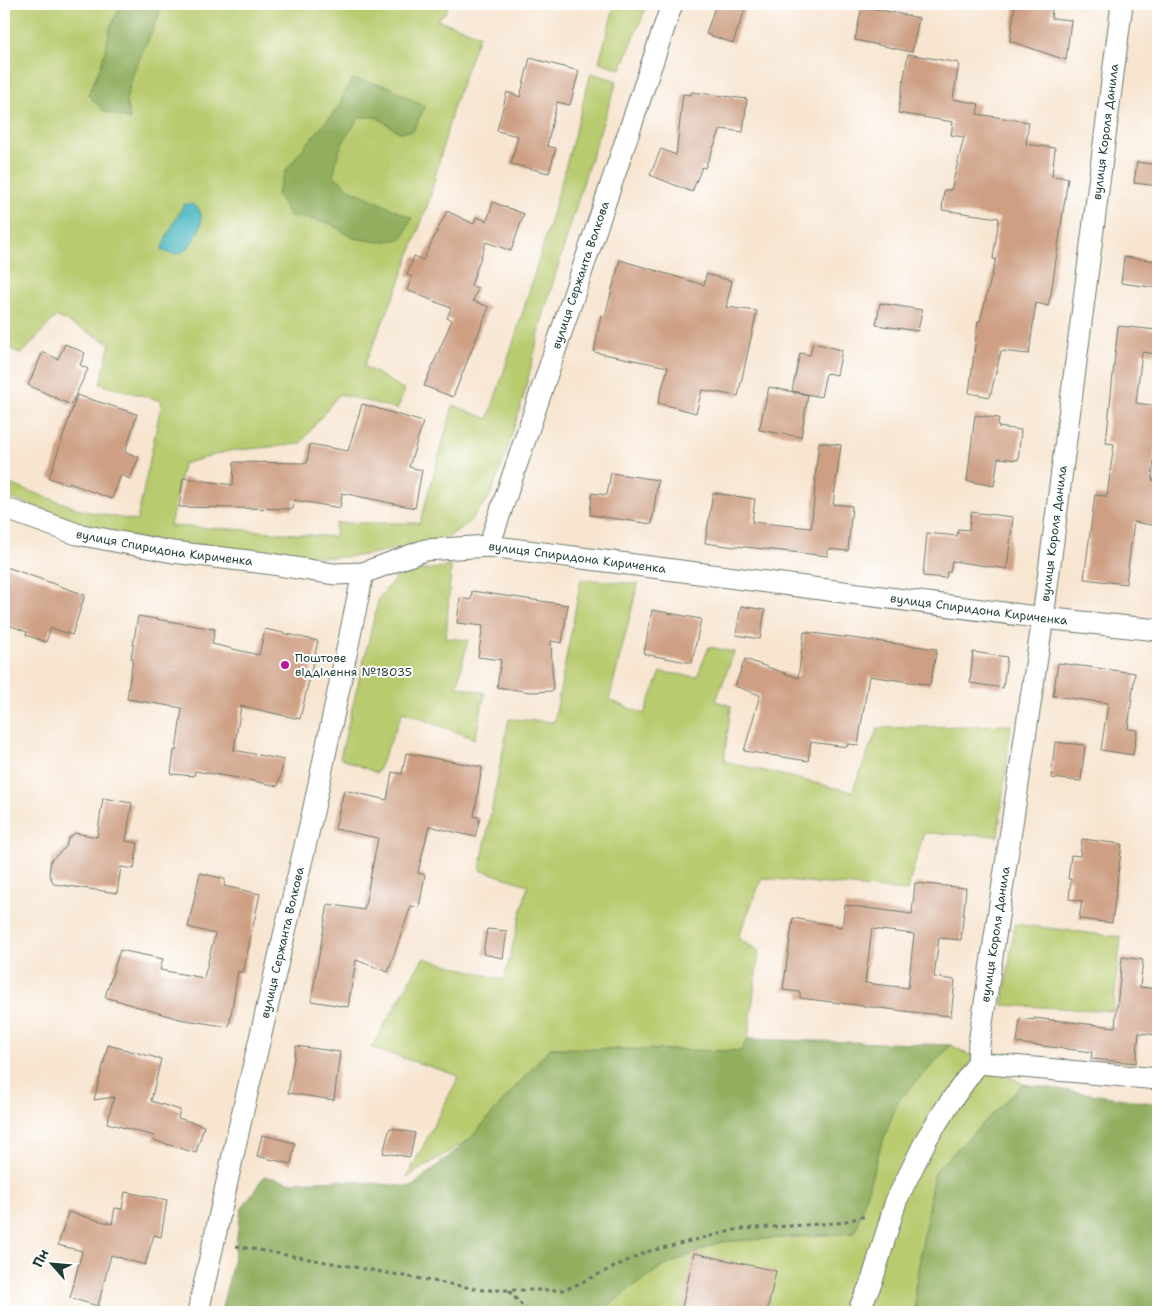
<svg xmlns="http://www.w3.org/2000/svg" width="1162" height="1316" font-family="'Shantell Sans',sans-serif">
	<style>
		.green { fill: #b8cb6e; stroke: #6c8451 }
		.forest { fill: #92af61; stroke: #58764a }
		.water { fill: #47b6bf; stroke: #337a7a }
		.building { fill: #ce9f83; fill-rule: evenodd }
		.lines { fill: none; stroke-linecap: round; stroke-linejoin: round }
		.street-casing { stroke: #6b786b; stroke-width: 23 }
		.path { stroke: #6b786b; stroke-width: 3; stroke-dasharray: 4 4; stroke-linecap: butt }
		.street { stroke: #fff; stroke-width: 21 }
		.poi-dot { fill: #b5179e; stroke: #fff; stroke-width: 2 }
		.labels { text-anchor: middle; stroke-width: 4; stroke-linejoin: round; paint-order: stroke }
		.street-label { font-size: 12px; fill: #1f3d34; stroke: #fff }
		.poi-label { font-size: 12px; fill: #1f3d34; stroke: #fff; text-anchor: start }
	</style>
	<rect width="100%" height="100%" fill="#fff"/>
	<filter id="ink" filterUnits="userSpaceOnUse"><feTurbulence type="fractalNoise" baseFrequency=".02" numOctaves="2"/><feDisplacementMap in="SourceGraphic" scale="10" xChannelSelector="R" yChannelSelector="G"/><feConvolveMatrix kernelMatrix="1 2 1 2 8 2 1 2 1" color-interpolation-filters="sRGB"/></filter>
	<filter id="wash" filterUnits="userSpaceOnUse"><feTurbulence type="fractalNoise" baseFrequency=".0096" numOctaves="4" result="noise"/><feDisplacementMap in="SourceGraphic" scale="20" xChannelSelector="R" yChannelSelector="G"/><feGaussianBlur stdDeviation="1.12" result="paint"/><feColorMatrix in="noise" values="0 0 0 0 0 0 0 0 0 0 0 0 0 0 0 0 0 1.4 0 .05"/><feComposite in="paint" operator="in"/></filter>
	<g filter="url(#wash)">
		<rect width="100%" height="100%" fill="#f7e5d0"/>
		<g class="green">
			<path d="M4,4H449L446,12L437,20L462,28L479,35L453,108L429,201L399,284L364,366L405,390L397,409L339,394L300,444L228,451L183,464L170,526L232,529L335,537L336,523H420L453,405L488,419C527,305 560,190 591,73L617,81L588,167L559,263L544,313L524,395L501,469L488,499L467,524L445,539L365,555L345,557H303L238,554L104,533L51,512L4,496V482L85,511L137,521L162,401L100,384L110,343L56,316L22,354L4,346Z"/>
			<path d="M615,4H647L642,18L621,69L599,62Z"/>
			<path d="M451,566L446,638L468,640L457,686L485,693L475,739L403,712L377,773L340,758L379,598L399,574Z"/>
			<path d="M581,579L638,584L609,700L644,714L661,672L697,677L709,647L734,652L716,701L731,706L724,761L852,792L878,728L1011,725L998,836L924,833L907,891L762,878L738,938L759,951L748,1039L741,1051L550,1048L470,1139L407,1177L459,1076L371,1048L423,958L504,980L528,885L480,870L509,719L554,722Z"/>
			<path d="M1015,924L1121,937L1113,1011L1003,1005Z"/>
			<path d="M951,1045L1023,1084L934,1172L915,1289L916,1312H602L629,1289L660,1268L720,1242L855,1233L880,1148L898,1101Z"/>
		</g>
		<g class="forest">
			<path d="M122,4H161L158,18L134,71L126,100L130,120L104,111L88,95L102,63L111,25Z"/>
			<path d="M352,79L388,86L425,107L413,131L399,132L376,117H360C345,137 336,150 334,176L350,189L412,218L402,239L379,242L353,238L329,223L290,216L277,194L285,172L305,146L336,110Z"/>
			<path d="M748,1039L951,1045L898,1101L880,1148L855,1233L720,1242L660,1268L629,1289L602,1312H221L233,1262L241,1210L264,1176L290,1182L341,1180L411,1187L470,1139L550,1048L741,1051Z"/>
			<path d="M1023,1084L1158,1104V1312H916L915,1289L934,1172Z"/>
		</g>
		<path class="water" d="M184,204C186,204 189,204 192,204C213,211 194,251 177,254C171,255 166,252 161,250L166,238Z"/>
		<g id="blocks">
			<g class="building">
				<path d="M716,4H747L733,43L706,34Z"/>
				<path d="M1015,4H1053L1051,18L1071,20L1066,60L1010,41Z"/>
				<path d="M862,6L919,18L912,52L855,40Z"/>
				<path d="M908,54L959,63L953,99L979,104L977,114L1029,122L1026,144L1055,148L1052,176L1068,178L1051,294L1048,306L1036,303L1029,354L1001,351L990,397L969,393L978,321H980L996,259H993L999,218L942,210L944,190H951L964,137L951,135L953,122L898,113Z"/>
				<path d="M530,58L579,71L570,105L557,102L547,146L556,148L549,173L511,164L518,136L497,131L507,92L520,97Z"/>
				<path d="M692,92L747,99L743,132L721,129L705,168L702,167L692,192L650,175L661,149L676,155L683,94L691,95Z"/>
				<path d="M1137,162L1158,165V186L1134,183Z"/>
				<path d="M493,202L524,214L511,251L486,242L471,286L478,288L473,301L489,307L453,397L424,386L452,320L447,318L451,308L407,290L412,277L407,275L414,256L423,260L447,211L474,224L476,217L487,221Z"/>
				<path d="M1124,257L1158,261V288L1121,283Z"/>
				<path d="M620,260L704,285L706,274L732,281L726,307L757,311L738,396L702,390L696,413L658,403L668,367L594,352L601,315L605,316Z"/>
				<path d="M880,303L922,310L918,331L876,325Z"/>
				<path d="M1118,326L1157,330L1155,354L1142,352L1136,403L1158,406V418L1152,480L1158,481V526L1134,522L1126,584L1084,579L1095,495L1107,496L1114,444L1106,443Z"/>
				<path d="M813,343L842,350L837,375L826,373L821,397L792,391L800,353L810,355Z"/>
				<path d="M65,344L85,353L80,365L88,369L71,405L28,385L43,352L58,359Z"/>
				<path d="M769,387L808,395L801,437L759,430Z"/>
				<path d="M77,395L137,414L125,452L139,457L130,479L121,475L112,499L69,483V485L49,478Z"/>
				<path d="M362,404L423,422L409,467L422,470L415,508L342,493L340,508L294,500L293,509L179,507L183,478L233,485L234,462L307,463L310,444L348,451Z"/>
				<path d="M975,415L999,418L998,427L1021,430L1018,460L998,458L994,486L967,481Z"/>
				<path d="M819,442L841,445L833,504L852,506L848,551L828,549V556L736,546L735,547L705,543L713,493L755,499L752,522L811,528L816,480H815Z"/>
				<path d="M611,473L658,480L652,524L590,515L592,493L607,495Z"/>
				<path d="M971,512L1013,517L1007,569L952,561L950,572H947L946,578L923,576L927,533L957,536L958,529L969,530Z"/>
				<path d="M4,566L85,595L72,635L51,628L46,642L26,635L27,632L4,623Z"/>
				<path d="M472,591L568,605L562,643L551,641L553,691L530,692L497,687L501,660L478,657L483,626L457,623L460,598L471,600Z"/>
				<path d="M741,606L765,610L760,639L736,635Z"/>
				<path d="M652,610L701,619L692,663L644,654Z"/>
				<path d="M138,616L215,629L212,644L259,655L265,629L318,641L300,719L241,706L234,750L284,760L278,786L238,778L195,771L194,776L171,774L174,750L176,751L182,708L127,699L133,658H131Z"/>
				<path d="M804,632L937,649L930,685L869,676L858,745L848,744L847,747L811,742L808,761L744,751L760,695L735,686L745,659L798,678Z"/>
				<path d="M973,652L1007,657L1003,688L970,683Z"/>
				<path d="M1058,663L1135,673L1128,729L1137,730L1133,755L1101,750L1108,703L1053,696Z"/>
				<path d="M1055,742L1085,745L1081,781L1051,778Z"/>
				<path d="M406,753L482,767L474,816L480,818L475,837L429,826L418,873L425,875L419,908L411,906L388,972L356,960L348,1007L311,1001L328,904L364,910L378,838L335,829L344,790L387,800L392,772L402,774Z"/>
				<path d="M103,798L132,803L126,841L138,843L134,869L121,867L117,893L54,884L49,874L51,860L66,847L68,839L75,833L97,837Z"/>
				<path d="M1082,839L1122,844L1112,923L1079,919L1082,901L1069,899L1071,879H1068L1071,855L1080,856Z"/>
				<path d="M200,873L225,879L224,886L260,894L243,973L238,971L229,1027L179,1019L105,997L120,950L163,959L160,970L204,978L215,934L188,927Z"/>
				<path d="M915,883L966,888L961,940L939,938L934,977L955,980L951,1016L912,1012L800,998V992L783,990L793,918L842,927L845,905L912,914ZM872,929L914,934L908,988L865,983Z"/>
				<path d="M487,929L507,931L503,958L483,954Z"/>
				<path d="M1122,957L1143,960L1140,987L1158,989V1035L1139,1033L1136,1063L1091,1059L1092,1052L1017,1043L1020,1018L1034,1020V1018L1115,1027Z"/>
				<path d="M108,1045L161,1059L151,1101L180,1110L178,1118L204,1126L196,1153L153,1140L154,1136L107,1123L114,1097L94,1100Z"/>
				<path d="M296,1046L340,1052L334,1100L288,1093Z"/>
				<path d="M390,1128L415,1133L410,1157L383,1153Z"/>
				<path d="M262,1135L295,1143L291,1164L257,1156Z"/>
				<path d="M125,1192L167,1200L161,1237L154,1235L145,1265L111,1255L98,1306L70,1298L82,1251L58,1245L68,1212L112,1224L115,1208L122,1209Z"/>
				<path d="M694,1253L776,1271L767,1312H681Z"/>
			</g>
		</g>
	</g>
	<g filter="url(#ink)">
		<use href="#blocks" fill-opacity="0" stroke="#6b786b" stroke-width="1"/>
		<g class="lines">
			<g class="street-casing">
				<g id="street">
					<path id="s1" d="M4,508L77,534L173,552L265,563L334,574L363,573L425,550L489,546L1043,618L1158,630"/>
					<path id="s2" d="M489,546L672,4"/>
					<path id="s3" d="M978,1063L979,1043L1043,618L1122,4"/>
					<path d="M978,1063L1158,1079"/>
					<path id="s4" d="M198,1312L242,1115L313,812L363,573"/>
					<path d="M858,1312L872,1281L896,1201L927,1138L948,1105L978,1063"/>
				</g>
			</g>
			<g class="path">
				<path d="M236,1246L483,1290H565L646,1252L739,1229L838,1223L866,1216"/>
				<path d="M509,1291L528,1312"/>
			</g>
			<use href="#street" class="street"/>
		</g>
	</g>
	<circle class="poi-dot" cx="285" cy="665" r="5"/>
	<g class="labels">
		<g class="street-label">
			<text dy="4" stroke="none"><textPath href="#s3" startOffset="940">вулиця Короля Данила</textPath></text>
			<text dy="4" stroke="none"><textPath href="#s2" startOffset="286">вулиця Сержанта Волкова</textPath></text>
			<text dy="4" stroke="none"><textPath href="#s3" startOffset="535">вулиця Короля Данила</textPath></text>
			<text dy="4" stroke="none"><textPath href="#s1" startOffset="166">вулиця Спиридона Кириченка</textPath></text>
			<text dy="4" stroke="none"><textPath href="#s1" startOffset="586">вулиця Спиридона Кириченка</textPath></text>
			<text dy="4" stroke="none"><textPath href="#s1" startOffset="991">вулиця Спиридона Кириченка</textPath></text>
			<text dy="4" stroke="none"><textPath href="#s3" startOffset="130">вулиця Короля Данила</textPath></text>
			<text dy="4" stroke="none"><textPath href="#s4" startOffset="379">вулиця Сержанта Волкова</textPath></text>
		</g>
		<g class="poi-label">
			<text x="295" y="662">Поштове<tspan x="295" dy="14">відділення №18035</tspan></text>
		</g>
	</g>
	<rect width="1162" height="1316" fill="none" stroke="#fff" stroke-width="20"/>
	<g transform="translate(52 1264) rotate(297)" stroke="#ffffff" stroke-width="4" paint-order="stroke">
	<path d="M0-4L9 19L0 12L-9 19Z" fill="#1f3d34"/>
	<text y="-8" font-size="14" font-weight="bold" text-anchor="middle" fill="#1f3d34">Пн</text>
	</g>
</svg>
